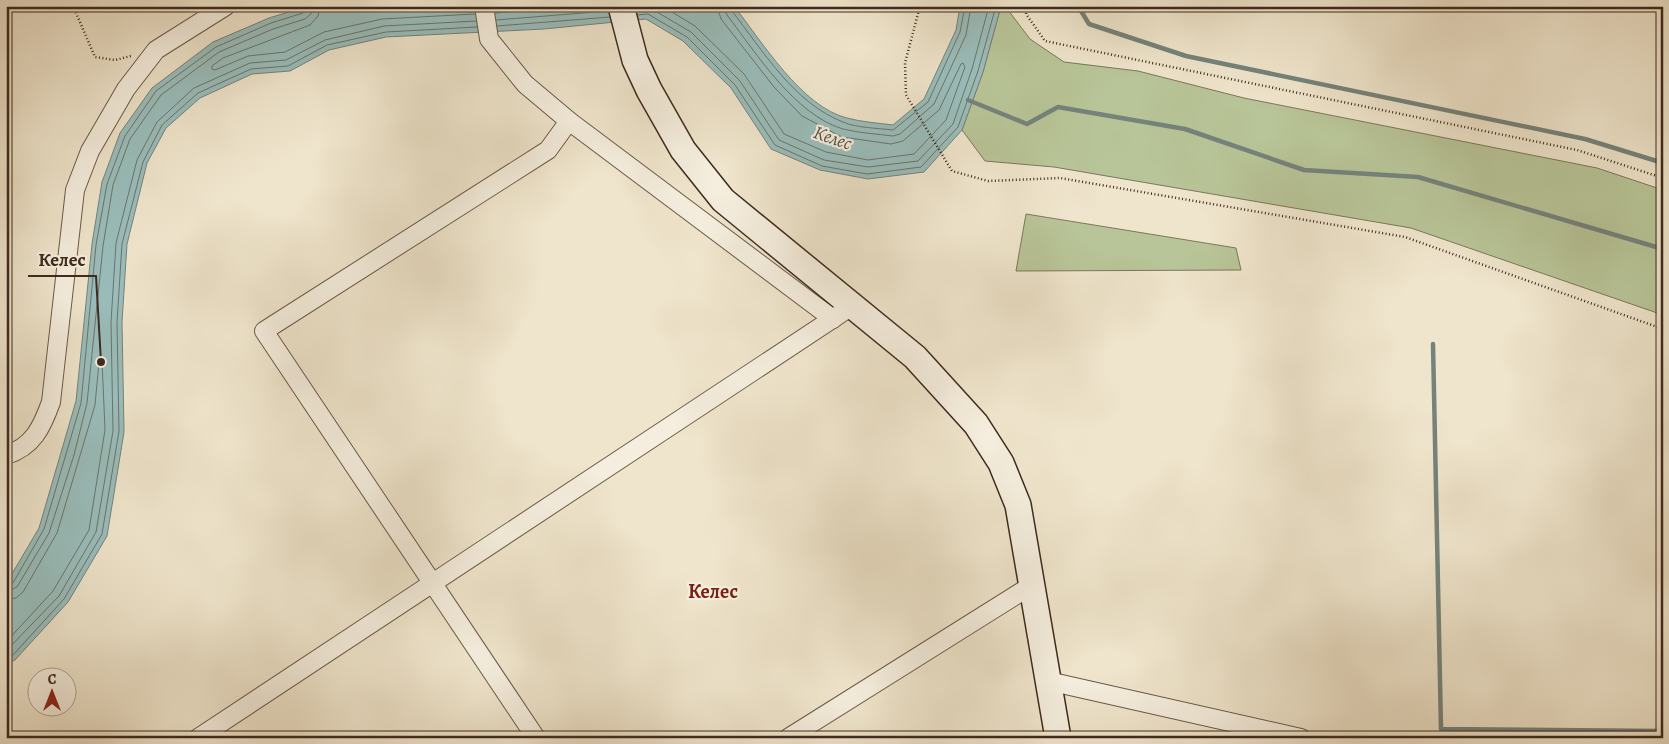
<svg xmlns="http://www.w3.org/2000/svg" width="1669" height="744" font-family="Alegreya,serif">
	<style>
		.green { fill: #b8c598; stroke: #7b785a }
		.water { fill: #9abebc; stroke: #75837c }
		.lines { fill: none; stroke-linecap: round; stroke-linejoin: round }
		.shore { stroke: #6c746c; stroke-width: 1 }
		.stream { stroke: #75837c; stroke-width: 4.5 }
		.minor-casing { stroke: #6a5949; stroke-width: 20 }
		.secondary-casing { stroke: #3e2a1d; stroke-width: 28 }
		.path { stroke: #3e2a1d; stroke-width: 2.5; stroke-dasharray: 1 2.5; stroke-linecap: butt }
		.minor { stroke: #f5eede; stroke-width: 18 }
		.secondary { stroke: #f5eede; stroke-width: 25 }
		.labels { text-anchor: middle; stroke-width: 4.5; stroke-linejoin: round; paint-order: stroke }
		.water-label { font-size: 19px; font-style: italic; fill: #554f45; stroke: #f5eede }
		.quarter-label { font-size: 20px; font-weight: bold; fill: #7a1f14; stroke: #f5eede }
		.leader { fill: none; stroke: #3e2a1d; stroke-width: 2 }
		.callout-dot { fill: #3e2a1d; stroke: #f5eede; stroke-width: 2 }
		.callout-label { font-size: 19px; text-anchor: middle; font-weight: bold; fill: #3e2a1d; stroke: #f5eede; stroke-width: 4.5; stroke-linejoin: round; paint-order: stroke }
	</style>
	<rect width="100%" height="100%" fill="#efe5cc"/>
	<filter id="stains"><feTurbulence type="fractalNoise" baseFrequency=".004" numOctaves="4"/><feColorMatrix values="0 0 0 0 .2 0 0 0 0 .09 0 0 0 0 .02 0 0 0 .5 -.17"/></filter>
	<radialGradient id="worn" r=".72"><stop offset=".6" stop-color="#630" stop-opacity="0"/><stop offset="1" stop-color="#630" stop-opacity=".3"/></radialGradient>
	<g class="green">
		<path d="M1001,6H1005L1030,39L1064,62L1138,71L1244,98L1597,168L1663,190V315L1411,228L1054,167L985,161L962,130L983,72Z"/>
		<path d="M1026,214L1236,248L1241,270L1016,271Z"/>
	</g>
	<path class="water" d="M308,6H734C762,42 802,107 847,118C862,122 878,123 893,125L924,99L956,30L960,6H1001L983,72L962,130L924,172L868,179L820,170L771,149L731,88L683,41L646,19L544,29L386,37L329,50L290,71L252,74L200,98L166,128L147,163L127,244L122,322L124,432L107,536L68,602L15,660L6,664V584L39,528L76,401L92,244L102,182L120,133L152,88L213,42L269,18Z"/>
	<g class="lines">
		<g class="shore">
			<path d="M320,6L318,16L310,25L223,58L212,66V69L215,70L248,56L285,52L324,32L382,19L475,14"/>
			<path d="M662,6L695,26L744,74L784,134L826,152L868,160L914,154L946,120L965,67L963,63L961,64L939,110L903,141L891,144L842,137L802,116L774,87L721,19L717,6"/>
			<path d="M724,6L727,15C756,53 795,115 843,129C859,133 877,134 893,136L900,134L934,104L966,35L971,6"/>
			<path d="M731,6L732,11C763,51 794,103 843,122C857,128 877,128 893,130L928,102L960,32L965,6"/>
			<path d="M636,8H650L691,32L740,81L779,140L824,160L868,167L918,161L953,124L972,69L989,6"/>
			<path d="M495,13L581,6"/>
			<path d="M637,15L648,14L687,37L735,85L775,145L822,166L867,174L921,167L958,127L978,71L996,6"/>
			<path d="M496,20L608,11"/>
			<path d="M497,26L610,17"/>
			<path d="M6,585L13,583L44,529L81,403L96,245L107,184L125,136L156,91L216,47L271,23L303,13L306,6"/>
			<path d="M6,592L17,587L49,533L74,455L87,403L103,246L113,185L130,139L161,95L219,52L273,29L305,19L311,14L312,6"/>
			<path d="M6,599L16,598L23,592L57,533L95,405L99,362L102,360L105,430L89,530L53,591L6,642"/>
			<path d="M6,651L59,596L96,532L113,431L111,322L116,243L137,160L157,122L194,88L250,63L286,60L325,40L384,26L476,21"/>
			<path d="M6,658L13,655L64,599L102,534L119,431L117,322L122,244L143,162L162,125L198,93L251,69L288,66L327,45L386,32L477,27"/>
		</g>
		<g class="stream">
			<path d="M1078,6L1089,24L1186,56L1585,139L1663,163"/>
			<path d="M968,100L1027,124L1058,107L1185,129L1304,170L1418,177L1663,249"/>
			<path d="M1433,344L1441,729L1663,731"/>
		</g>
		<g class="minor-casing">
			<g id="minor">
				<path d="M484,6L489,39L525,84L569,121L833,319"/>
				<path d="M6,455C33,447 42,427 51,402L75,190L90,151L126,89L156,50L226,6"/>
				<path d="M1048,681L1301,738"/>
				<path d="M198,738L852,306"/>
				<path d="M536,738L264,331L548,150L569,121"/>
				<path d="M788,738L1032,585"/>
			</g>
		</g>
		<g class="secondary-casing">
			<path id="secondary" d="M621,6L635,60L649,90L683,150L723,200L915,357L976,424L1001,463L1018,505L1058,738"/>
		</g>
		<g class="path">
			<path d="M73,6L95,57L115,60L131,56"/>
			<path d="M920,6L905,63L906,95L952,171L988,181L1060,178L1405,237L1663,329"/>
			<path d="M1027,6L1026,14L1045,41L1577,150L1663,178"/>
		</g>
		<use href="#minor" class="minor"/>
		<use href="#secondary" class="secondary"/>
	</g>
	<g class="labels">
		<g class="water-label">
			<text transform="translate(833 137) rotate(19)" y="7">Келес</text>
		</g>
		<g class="quarter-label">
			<text x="713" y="598">Келес</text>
		</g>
	</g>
	<path class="leader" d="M101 362L96 276H28"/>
	<circle class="callout-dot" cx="101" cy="362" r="5"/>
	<g class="callout-label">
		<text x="62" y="266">Келес</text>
	</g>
	<rect width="1669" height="744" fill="none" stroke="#efe5cc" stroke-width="25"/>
	<rect x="8" y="8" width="1654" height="729" fill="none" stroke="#3e2a1d" stroke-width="2.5"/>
	<rect x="12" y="12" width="1644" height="719" fill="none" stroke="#3e2a1d"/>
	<g transform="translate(52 692)"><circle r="24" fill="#f5eede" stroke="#aca091"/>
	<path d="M0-4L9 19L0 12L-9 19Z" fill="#8f2418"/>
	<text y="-8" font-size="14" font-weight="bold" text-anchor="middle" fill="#3e2a1d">С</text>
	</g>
	<rect width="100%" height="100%" filter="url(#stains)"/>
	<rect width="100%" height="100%" fill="url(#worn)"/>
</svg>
